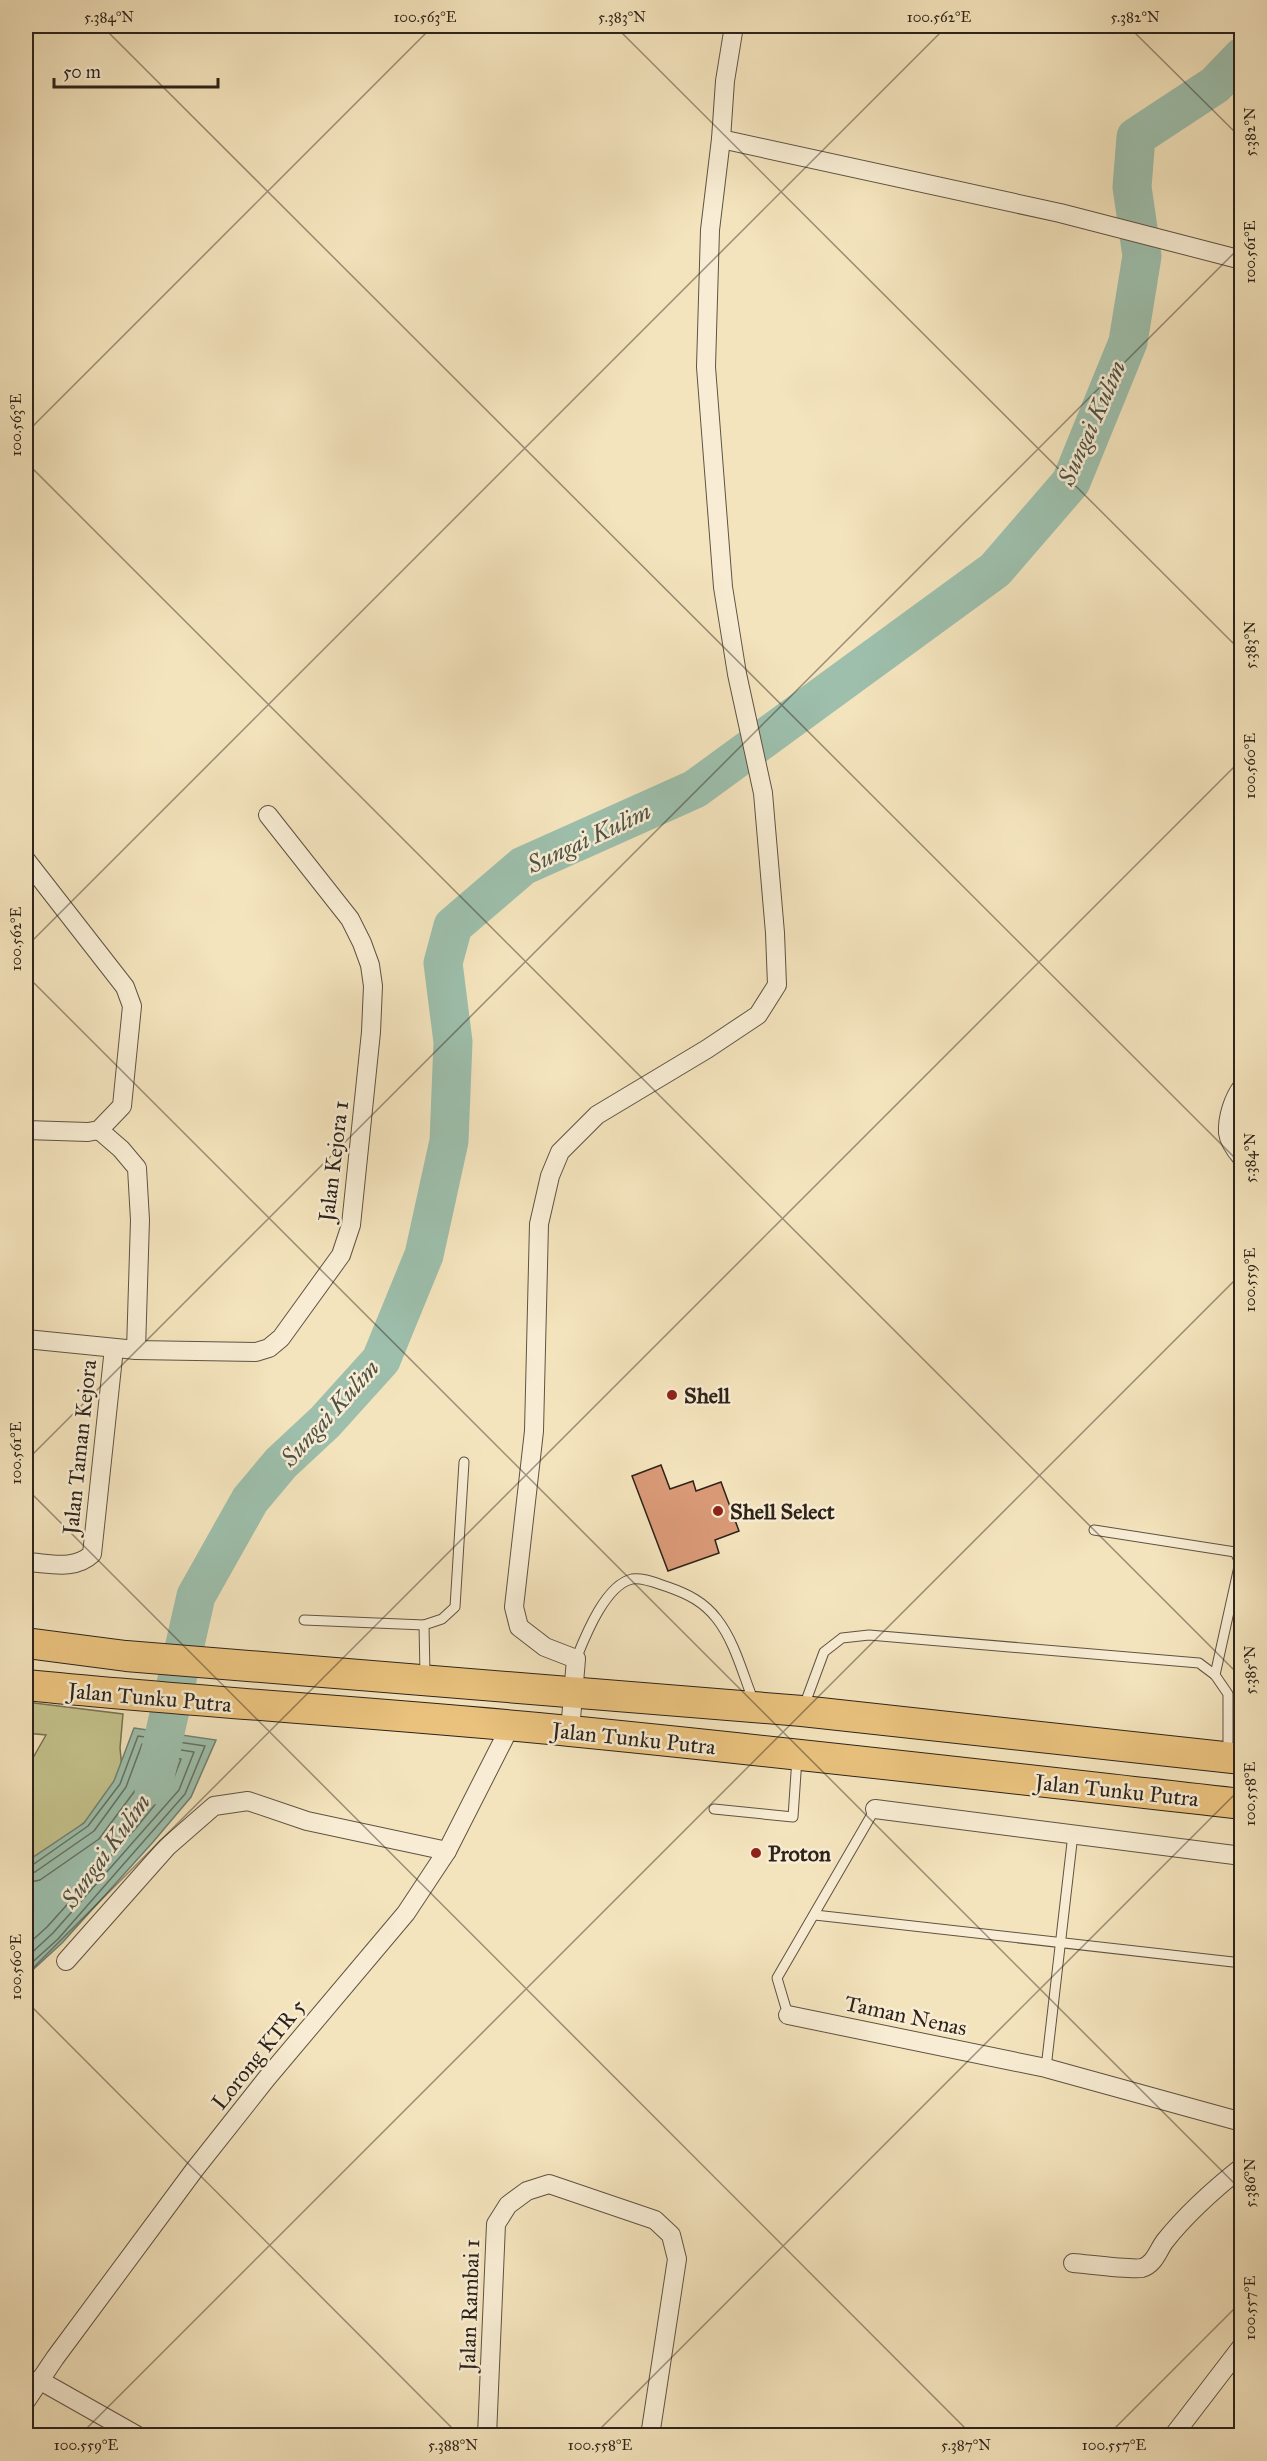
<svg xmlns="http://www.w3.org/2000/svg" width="1267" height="2461" font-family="'IM FELL Great Primer',serif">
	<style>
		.green { fill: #c4c28c; stroke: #787253; stroke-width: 1.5 }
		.water { fill: #9dbfac; stroke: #708172; stroke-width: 1.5 }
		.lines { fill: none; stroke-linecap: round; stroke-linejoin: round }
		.shore { stroke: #657163; stroke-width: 1.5 }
		.river { stroke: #9dbfac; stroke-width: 39 }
		.building { fill: #da9a78; stroke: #2d231a; stroke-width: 1.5 }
		.service-casing { stroke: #5f5343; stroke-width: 11 }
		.minor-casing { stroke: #5f5343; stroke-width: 20 }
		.primary-casing { stroke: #2d231a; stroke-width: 32 }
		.service { stroke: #f8edd4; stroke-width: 9 }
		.minor { stroke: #f8edd4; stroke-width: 18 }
		.primary { stroke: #eac27e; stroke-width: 30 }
		.ticks { fill: none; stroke: #2d231a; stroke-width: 1.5; stroke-opacity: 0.45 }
		.poi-dot { fill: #8f2418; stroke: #f8edd4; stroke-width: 2 }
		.labels { text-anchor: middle; stroke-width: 5; stroke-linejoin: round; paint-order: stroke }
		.street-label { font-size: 22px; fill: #2d231a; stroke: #f8edd4 }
		.poi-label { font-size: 22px; font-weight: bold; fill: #2d231a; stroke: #f8edd4; text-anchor: start }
		.water-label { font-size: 24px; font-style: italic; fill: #4f5246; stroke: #f8edd4 }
		.neatline { fill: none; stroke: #2d231a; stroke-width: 2 }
		.ticks-label { font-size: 15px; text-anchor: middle; fill: #2d231a }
	</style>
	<rect width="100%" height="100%" fill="#f4e4bd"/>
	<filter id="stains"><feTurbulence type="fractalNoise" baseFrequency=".00333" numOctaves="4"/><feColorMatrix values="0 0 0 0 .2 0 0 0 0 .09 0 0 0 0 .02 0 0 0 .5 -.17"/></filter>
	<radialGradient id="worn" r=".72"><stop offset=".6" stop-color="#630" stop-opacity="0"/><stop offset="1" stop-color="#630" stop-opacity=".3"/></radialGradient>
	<path class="green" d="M26,1702L123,1714L120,1748L122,1769L110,1794L86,1821L26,1872V1763H30L46,1735L26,1733Z"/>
	<path class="water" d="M134,1728L216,1740L191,1797L153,1842L62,1943L26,1976V1862L84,1823L114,1781Z"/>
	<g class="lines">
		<g class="shore">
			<path d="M26,1867L31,1866L88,1826L120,1784L138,1736L205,1746L185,1794L58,1939L26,1968"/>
			<path d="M26,1874L35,1872L94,1831L126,1787L142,1744L194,1752L179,1790L53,1933L26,1958"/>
			<path d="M26,1883L40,1880L99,1839L134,1792L148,1754L181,1759L171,1785L136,1828L47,1927L26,1946"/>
		</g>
		<path class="river" d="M153,1785L196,1596L250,1500L281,1463L325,1422L381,1360L424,1255L449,1141L453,1042L443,963L453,926L523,866L695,789L995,570L1071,482L1128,342L1142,256L1132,187L1136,137L1215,85L1242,57"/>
	</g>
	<path class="building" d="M661,1465L670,1489L693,1481L696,1491L721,1482L739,1531L715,1540L719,1553L668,1571L632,1476Z"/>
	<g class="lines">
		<g class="service-casing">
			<g id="service">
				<path d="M1094,1530L1235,1552L1240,1562L1215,1675"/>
				<path d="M304,1620L424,1625"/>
				<path d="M576,1659C585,1637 605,1585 632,1579C643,1577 658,1584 668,1587C688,1594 704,1602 717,1619C735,1642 743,1675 754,1702"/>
				<path d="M425,1675L424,1625L442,1619L455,1607L464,1462"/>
				<path d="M804,1706L824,1652L842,1638L869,1635L1199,1663L1215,1675L1228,1694V1753"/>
				<path d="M714,1809L793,1817L797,1758"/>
				<path d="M815,1915L1242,1963"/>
				<path d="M788,2015L777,1978L875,1809"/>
				<path d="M1046,2068L1073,1834"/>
			</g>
		</g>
		<g class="minor-casing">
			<g id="minor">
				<path d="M721,139L1060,213L1242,260"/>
				<path d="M26,860L125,987L132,1006L122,1106L99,1130L88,1132L26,1130"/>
				<path d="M1242,1087C1233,1099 1227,1118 1228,1133C1229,1142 1236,1151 1242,1158"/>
				<path d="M99,1130L121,1149L137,1168L140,1220L136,1350"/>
				<path d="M26,1339L136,1350L256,1352L269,1348L281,1338L341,1255L351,1225L371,1032L373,986L370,965L362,943L350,919L268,815"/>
				<path d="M26,1562C49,1563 74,1571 92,1554L114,1348"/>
				<path d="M570,1731L576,1659L545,1647L519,1627L514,1607L534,1431L539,1224L550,1176L560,1152L597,1115L707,1049L758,1015L777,985L775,933L763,793L737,674L723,587L706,367L710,230L721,139L725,81L734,26"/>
				<path d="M875,1809L1242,1856"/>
				<path d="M66,1961L167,1847L214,1806L248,1801L307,1821L447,1851"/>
				<path d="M788,2015L1046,2068L1242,2122"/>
				<path d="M1073,2263C1087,2264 1130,2270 1142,2268C1155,2264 1158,2250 1165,2241C1188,2212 1213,2190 1242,2167"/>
				<path d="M39,2380L138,2436"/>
				<path d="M26,2401L55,2358L195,2169L267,2078L406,1913L447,1851L510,1727"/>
				<path d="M487,2436L496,2224L508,2205L527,2191L549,2184L655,2220L671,2235L677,2259L650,2436"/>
				<path d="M1173,2436L1242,2346"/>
			</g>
		</g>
		<g class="primary-casing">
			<g id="primary">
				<path d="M26,1643L126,1656L802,1711L1242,1759"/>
				<path d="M26,1685C207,1703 389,1713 570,1731C794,1753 1018,1779 1242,1804"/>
			</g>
		</g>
		<use href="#service" class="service"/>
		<use href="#minor" class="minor"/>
		<use href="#primary" class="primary"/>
	</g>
	<path class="ticks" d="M102,26L1242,1165M615,26L1242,652M1128,26L1242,139M26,433L433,26M26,462L1242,1678M26,947L947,26M26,975L1242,2191M26,1461L1242,245M26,1488L973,2436M26,1975L1242,759M26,2001L460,2436M79,2436L1242,1273M593,2436L1242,1787M1107,2436L1242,2301"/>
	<g class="poi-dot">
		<circle cx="672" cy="1395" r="6"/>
		<circle cx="718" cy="1511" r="6"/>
		<circle cx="756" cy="1853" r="6"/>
	</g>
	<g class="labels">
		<g class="street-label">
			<text transform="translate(333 1161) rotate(-83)" y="8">Jalan Kejora 1</text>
			<text transform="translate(79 1447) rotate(-84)" y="8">Jalan Taman Kejora</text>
			<text transform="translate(150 1697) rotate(5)" y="8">Jalan Tunku Putra</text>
			<text transform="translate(634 1738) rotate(6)" y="8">Jalan Tunku Putra</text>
			<text transform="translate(1117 1790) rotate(6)" y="8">Jalan Tunku Putra</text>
			<text transform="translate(906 2015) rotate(12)" y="8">Taman Nenas</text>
			<text transform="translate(258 2054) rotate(-51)" y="8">Lorong KTR 5</text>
			<text transform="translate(469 2305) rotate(-88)" y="8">Jalan Rambai 1</text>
		</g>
		<g class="poi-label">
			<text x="684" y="1403">Shell</text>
			<text x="730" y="1519">Shell Select</text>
			<text x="768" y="1861">Proton</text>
		</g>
		<g class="water-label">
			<text transform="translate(1092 423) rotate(-66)" y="8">Sungai Kulim</text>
			<text transform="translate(589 838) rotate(-25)" y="8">Sungai Kulim</text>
			<text transform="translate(330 1413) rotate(-48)" y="8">Sungai Kulim</text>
			<text transform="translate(106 1851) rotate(-54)" y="8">Sungai Kulim</text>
		</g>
	</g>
	<rect width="1267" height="2461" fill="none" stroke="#f4e4bd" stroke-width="66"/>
	<path d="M54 78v9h164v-9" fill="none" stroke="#2d231a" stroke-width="3"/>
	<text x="63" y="78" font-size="18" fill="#2d231a" stroke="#f8edd4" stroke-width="4.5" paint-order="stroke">50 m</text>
	<rect x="33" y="33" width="1201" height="2395" class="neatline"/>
	<g class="ticks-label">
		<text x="109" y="22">5.384°N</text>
		<text x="425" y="22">100.563°E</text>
		<text x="622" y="22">5.383°N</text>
		<text x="939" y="22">100.562°E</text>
		<text x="1135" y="22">5.382°N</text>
		<text transform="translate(1250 132) rotate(-90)" y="5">5.382°N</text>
		<text transform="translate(1250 252) rotate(-90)" y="5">100.561°E</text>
		<text transform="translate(16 425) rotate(-90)" y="5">100.563°E</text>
		<text transform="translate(1250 645) rotate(-90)" y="5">5.383°N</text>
		<text transform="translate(1250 766) rotate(-90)" y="5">100.560°E</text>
		<text transform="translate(16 939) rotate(-90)" y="5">100.562°E</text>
		<text transform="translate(1250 1158) rotate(-90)" y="5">5.384°N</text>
		<text transform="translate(1250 1280) rotate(-90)" y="5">100.559°E</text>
		<text transform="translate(16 1453) rotate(-90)" y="5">100.561°E</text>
		<text transform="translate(1250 1670) rotate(-90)" y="5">5.385°N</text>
		<text transform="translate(1250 1794) rotate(-90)" y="5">100.558°E</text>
		<text transform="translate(16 1967) rotate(-90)" y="5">100.560°E</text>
		<text transform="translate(1250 2183) rotate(-90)" y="5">5.386°N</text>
		<text transform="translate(1250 2308) rotate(-90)" y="5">100.557°E</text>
		<text x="86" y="2450">100.559°E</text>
		<text x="453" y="2450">5.388°N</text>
		<text x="600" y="2450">100.558°E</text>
		<text x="966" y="2450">5.387°N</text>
		<text x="1114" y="2450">100.557°E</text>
	</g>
	<rect width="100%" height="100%" filter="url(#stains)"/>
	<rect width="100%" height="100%" fill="url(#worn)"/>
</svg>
